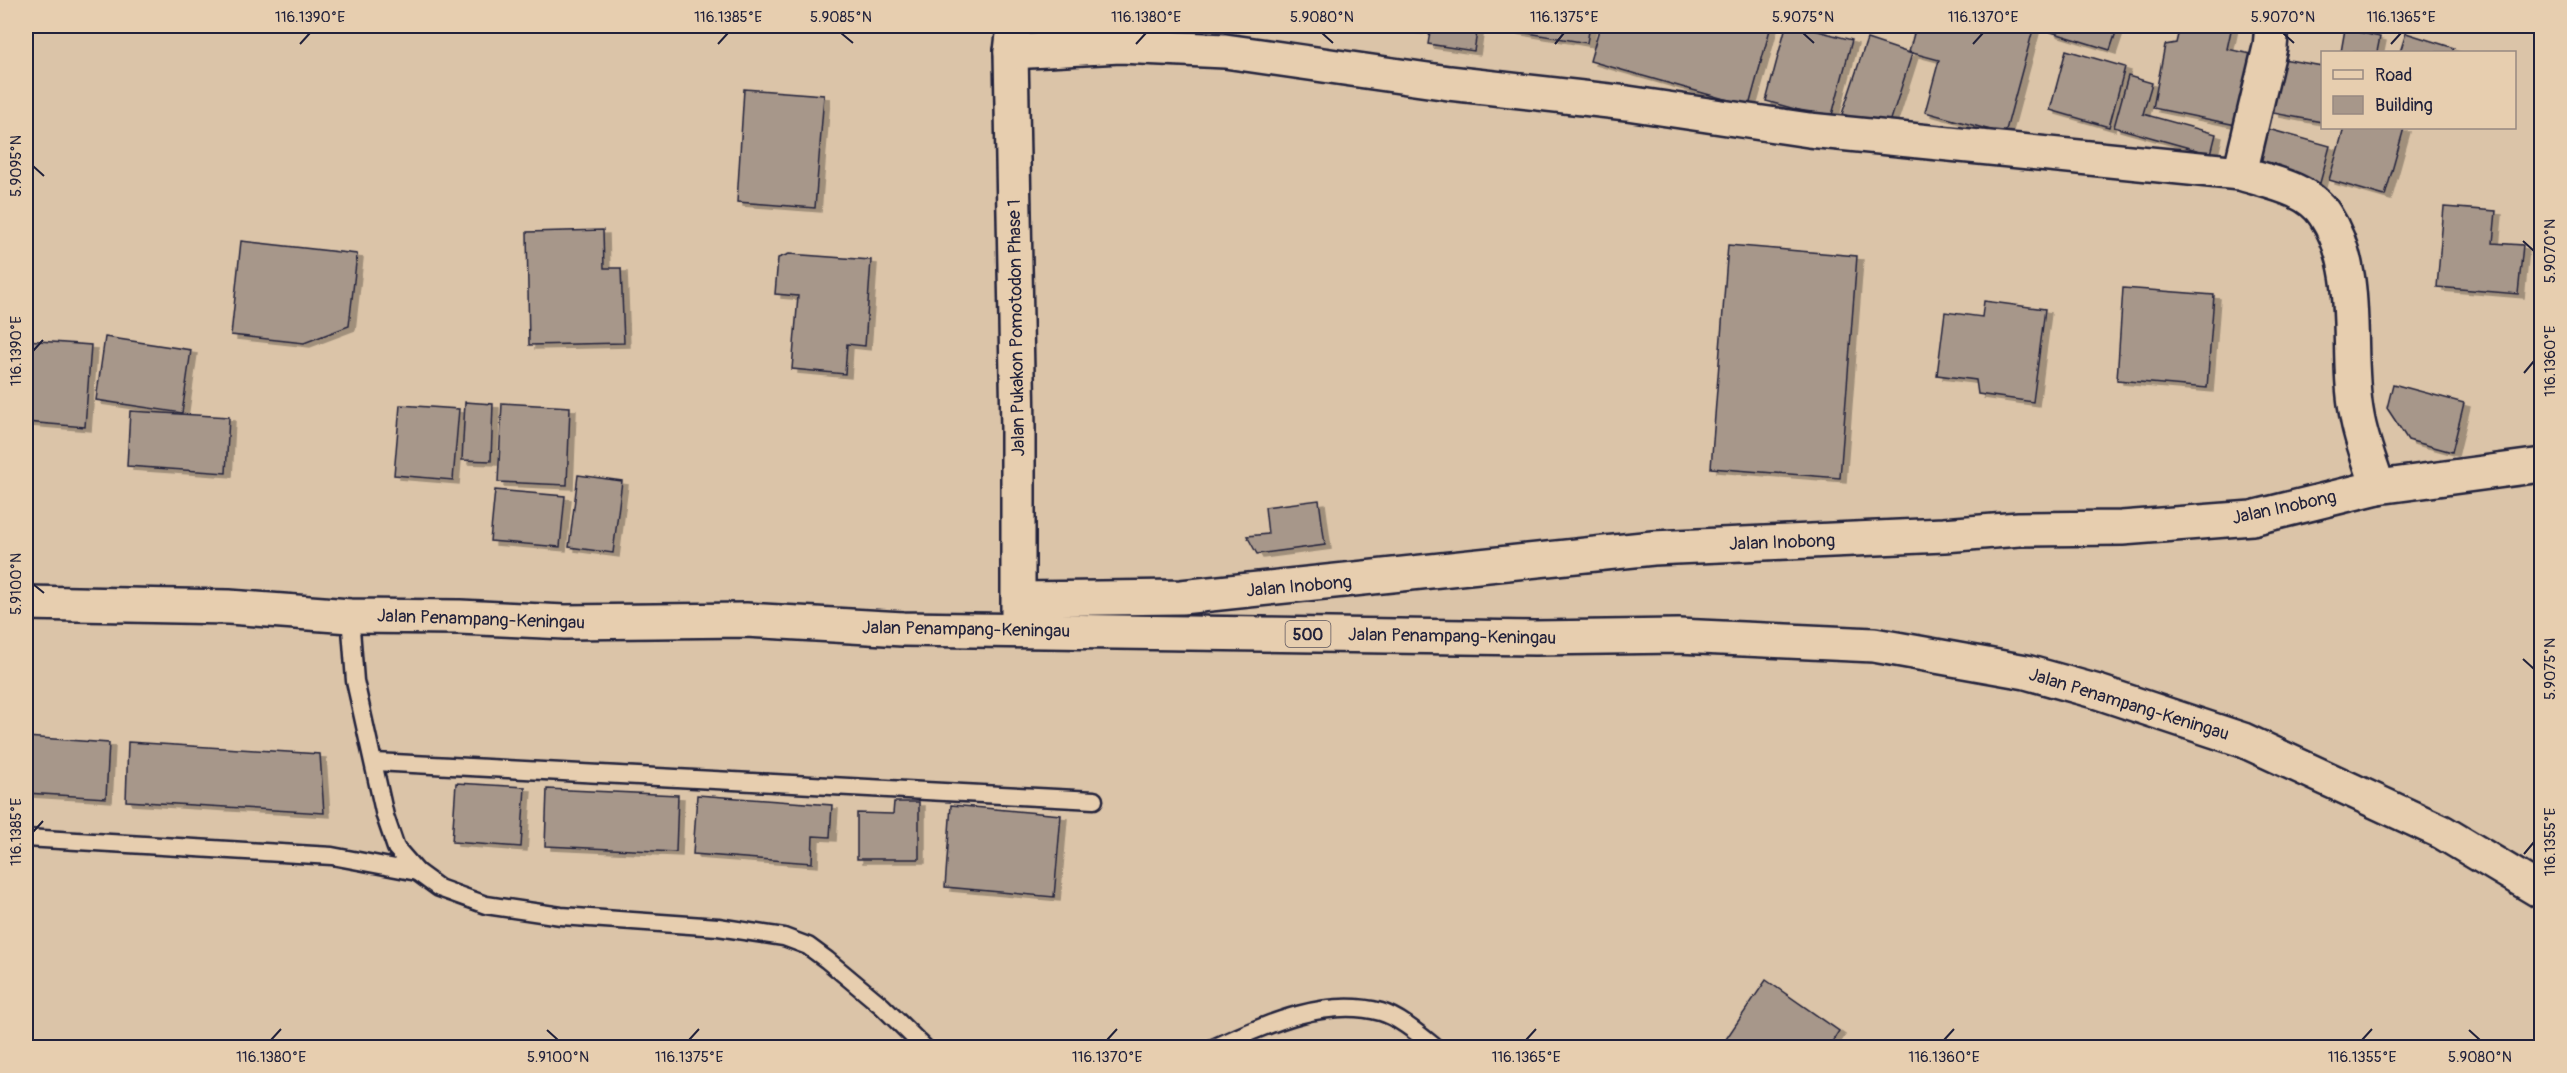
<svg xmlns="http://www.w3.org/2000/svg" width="2567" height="1073" font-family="Pangolin,sans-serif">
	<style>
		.building { fill: #a7978a; stroke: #22223b; stroke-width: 1.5; filter: url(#shadow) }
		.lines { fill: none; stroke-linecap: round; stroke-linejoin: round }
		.service-casing { stroke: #22223b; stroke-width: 21 }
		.minor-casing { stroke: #22223b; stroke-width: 38 }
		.primary-casing { stroke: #22223b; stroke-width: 38 }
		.service { stroke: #e7ceaf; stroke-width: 16 }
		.minor { stroke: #e7ceaf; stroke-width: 33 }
		.primary { stroke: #e7ceaf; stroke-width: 33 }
		.ticks { fill: none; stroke: #22223b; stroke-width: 2 }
		.labels { text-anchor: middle; stroke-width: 5; stroke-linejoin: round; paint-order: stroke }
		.shield { fill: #e7ceaf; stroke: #5d565e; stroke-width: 1.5 }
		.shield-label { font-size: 16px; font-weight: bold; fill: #22223b }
		.street-label { font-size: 18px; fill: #22223b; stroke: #e7ceaf }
		.neatline { fill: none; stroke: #22223b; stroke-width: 2 }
		.ticks-label { font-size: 15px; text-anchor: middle; fill: #22223b }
	</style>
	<defs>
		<filter id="shadow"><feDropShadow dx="6" dy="4" stdDeviation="0" flood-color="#0004"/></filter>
	</defs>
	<rect width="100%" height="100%" fill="#dbc4a8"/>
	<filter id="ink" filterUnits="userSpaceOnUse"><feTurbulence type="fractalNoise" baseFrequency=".0167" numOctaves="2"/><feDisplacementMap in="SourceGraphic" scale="12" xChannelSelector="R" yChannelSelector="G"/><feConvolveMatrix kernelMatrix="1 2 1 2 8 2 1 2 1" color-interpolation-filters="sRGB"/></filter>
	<g filter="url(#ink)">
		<g class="building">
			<path d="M1369,26H1417V30Z"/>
			<path d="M1431,26H1478L1474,51L1428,44Z"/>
			<path d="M1487,26H1590L1587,43Z"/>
			<path d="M1600,26H1771L1749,106L1590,61Z"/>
			<path d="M1786,26H1799L1852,40L1831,119L1766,101Z"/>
			<path d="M1916,26H2034L2005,134L1925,112L1939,60L1909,52Z"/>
			<path d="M2053,26H2118L2110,50L2051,32Z"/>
			<path d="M2180,26H2232L2227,49L2256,55L2241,126L2153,108L2165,45L2176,43Z"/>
			<path d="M2345,29L2380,37L2377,52H2341Z"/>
			<path d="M2406,33L2454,48L2452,52H2400Z"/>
			<path d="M1867,39L1912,54L1888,129L1842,114Z"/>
			<path d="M2066,50L2125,67L2109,127L2050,110Z"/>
			<path d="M2283,59L2322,66V122L2273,113Z"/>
			<path d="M2128,76L2152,83L2143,114L2216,134L2211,154L2114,127Z"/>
			<path d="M744,89L824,95L815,208L737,202Z"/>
			<path d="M2261,127L2330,146L2320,183L2251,163Z"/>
			<path d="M2344,128H2404L2385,196L2329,180Z"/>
			<path d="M2444,207L2496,211L2493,243L2523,245L2518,294L2437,287Z"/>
			<path d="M603,230L604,268H621L624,343L529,345L527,232Z"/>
			<path d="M241,241L357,254L349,326L304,343L231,335Z"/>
			<path d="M1728,245L1857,256L1840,478L1711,468Z"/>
			<path d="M789,254L871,260L865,346L847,344L845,374L792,369L798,296L775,294L778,258Z"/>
			<path d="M2123,288L2214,295L2207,388L2117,380Z"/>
			<path d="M1984,301L2045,309L2033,402L1978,394L1976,380L1937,375L1945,312L1982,317Z"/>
			<path d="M105,337L191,350L182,413L96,400Z"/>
			<path d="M26,340L91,345L85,427L26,422Z"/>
			<path d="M2393,384L2464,403L2452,452L2408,440L2387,408Z"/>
			<path d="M465,402L493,404L491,461L462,460Z"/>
			<path d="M502,403L570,407L567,485L498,482Z"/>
			<path d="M400,405L459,409L453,480L394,475Z"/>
			<path d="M130,411L229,417L226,473L127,466Z"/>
			<path d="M578,475L622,481L613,553L569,547Z"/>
			<path d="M495,490L565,496L560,547L490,541Z"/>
			<path d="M1319,500L1325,545L1257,554L1247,536L1268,534L1265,507Z"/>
			<path d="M26,737L109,743L106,798L26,793Z"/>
			<path d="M128,742L320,754L324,813L126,801Z"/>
			<path d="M456,783L525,787L521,847L452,842Z"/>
			<path d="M547,789L678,795L676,852L545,846Z"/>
			<path d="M697,795L832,805L830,837L813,836L812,863L693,854Z"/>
			<path d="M894,802H919V859H857V813L893,814Z"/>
			<path d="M951,805L1061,815L1054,897L945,887Z"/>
			<path d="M1766,980L1839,1031L1828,1048H1720Z"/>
		</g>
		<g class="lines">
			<g class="service-casing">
				<g id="service">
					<path d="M350,616L355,681L385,816L396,848L417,872L439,888L486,905L561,916L718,927L784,937L808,946L827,960L882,1006L925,1048"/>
					<path d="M375,762L1094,800"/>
					<path d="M26,838L332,856L417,872"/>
					<path d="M1213,1048C1265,1025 1324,997 1381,1012C1399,1017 1421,1036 1436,1048"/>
				</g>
			</g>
			<g class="minor-casing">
				<g id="minor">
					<path d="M1014,26L1011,52L1018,429V622"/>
					<path d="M1011,52L1120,46L1225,51L1449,83L1627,103L1809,130L2240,173C2268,182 2308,188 2325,215C2364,275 2344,350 2357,416C2361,440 2371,464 2378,487"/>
					<path d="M2240,173L2270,47L2272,26"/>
					<path d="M1020,599L1181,597L1653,548L1944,535L2019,529L2122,528L2252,518L2378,487L2542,465"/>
				</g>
			</g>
			<g class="primary-casing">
				<path id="primary" d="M26,603L229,607L350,616L460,617L565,622L746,620L903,629L1535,638L1678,636L1874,645L2026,672L2098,692L2243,740L2442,832L2542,892"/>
			</g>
			<use href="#service" class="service"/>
			<use href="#minor" class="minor"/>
			<use href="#primary" class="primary"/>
		</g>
	</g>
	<path class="ticks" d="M841,33L853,43M1322,33L1333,43M1803,33L1814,43M2283,33L2294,43M300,44L310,33M718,44L728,33M1136,44L1146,33M1555,44L1564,33M1973,44L1983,33M2391,44L2401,33M33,166L44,176M2523,241L2534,251M33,351L43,340M2524,373L2534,361M33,584L44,593M2523,659L2534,669M33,832L43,821M2524,854L2534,842M547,1030L558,1040M2469,1030L2480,1040M271,1040L281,1029M689,1040L699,1029M1107,1040L1117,1029M1526,1040L1536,1029M1944,1040L1954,1029M2362,1040L2372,1029"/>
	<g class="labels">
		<rect class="shield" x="1285.5" y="621" width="45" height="26" rx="4.5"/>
		<g class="shield-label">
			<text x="1308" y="640">500</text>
		</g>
		<g class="street-label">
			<text transform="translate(1016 328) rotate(-91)" y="6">Jalan Pukakon Pomotodon Phase 1</text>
			<text transform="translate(2284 507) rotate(-12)" y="6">Jalan Inobong</text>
			<text transform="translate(1782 542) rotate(-2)" y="6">Jalan Inobong</text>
			<text transform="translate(1299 586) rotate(-5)" y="6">Jalan Inobong</text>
			<text transform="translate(481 619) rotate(2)" y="6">Jalan Penampang-Keningau</text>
			<text transform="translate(966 629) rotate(1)" y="6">Jalan Penampang-Keningau</text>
			<text transform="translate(1452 636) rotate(1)" y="6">Jalan Penampang-Keningau</text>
			<text transform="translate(2129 704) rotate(17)" y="6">Jalan Penampang-Keningau</text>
		</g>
	</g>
	<rect width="2567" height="1073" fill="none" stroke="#e7ceaf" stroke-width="66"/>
	<rect x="2321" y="51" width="195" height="78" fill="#e7ceaf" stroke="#988981" stroke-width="1.5"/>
	<rect x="2333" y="70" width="30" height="9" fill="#e7ceaf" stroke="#988981" stroke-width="1.5"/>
	<text x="2375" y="81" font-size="18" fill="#22223b">Road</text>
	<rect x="2333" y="96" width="30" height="18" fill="#a7978a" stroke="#988981" stroke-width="1.5"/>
	<text x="2375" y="111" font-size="18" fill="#22223b">Building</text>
	<rect x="33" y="33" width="2501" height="1007" class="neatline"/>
	<g class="ticks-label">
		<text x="310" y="22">116.1390°E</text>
		<text x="728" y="22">116.1385°E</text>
		<text x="841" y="22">5.9085°N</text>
		<text x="1146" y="22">116.1380°E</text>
		<text x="1322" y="22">5.9080°N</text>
		<text x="1564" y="22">116.1375°E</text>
		<text x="1803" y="22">5.9075°N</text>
		<text x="1983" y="22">116.1370°E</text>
		<text x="2283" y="22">5.9070°N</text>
		<text x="2401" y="22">116.1365°E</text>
		<text transform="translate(16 166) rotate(-90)" y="5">5.9095°N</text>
		<text transform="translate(2550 251) rotate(-90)" y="5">5.9070°N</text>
		<text transform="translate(16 351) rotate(-90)" y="5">116.1390°E</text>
		<text transform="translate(2550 361) rotate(-90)" y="5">116.1360°E</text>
		<text transform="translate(16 584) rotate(-90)" y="5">5.9100°N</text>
		<text transform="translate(2550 669) rotate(-90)" y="5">5.9075°N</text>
		<text transform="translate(16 832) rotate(-90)" y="5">116.1385°E</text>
		<text transform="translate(2550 842) rotate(-90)" y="5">116.1355°E</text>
		<text x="271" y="1062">116.1380°E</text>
		<text x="558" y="1062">5.9100°N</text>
		<text x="689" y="1062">116.1375°E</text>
		<text x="1107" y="1062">116.1370°E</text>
		<text x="1526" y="1062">116.1365°E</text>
		<text x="1944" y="1062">116.1360°E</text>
		<text x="2362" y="1062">116.1355°E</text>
		<text x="2480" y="1062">5.9080°N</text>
	</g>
</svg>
